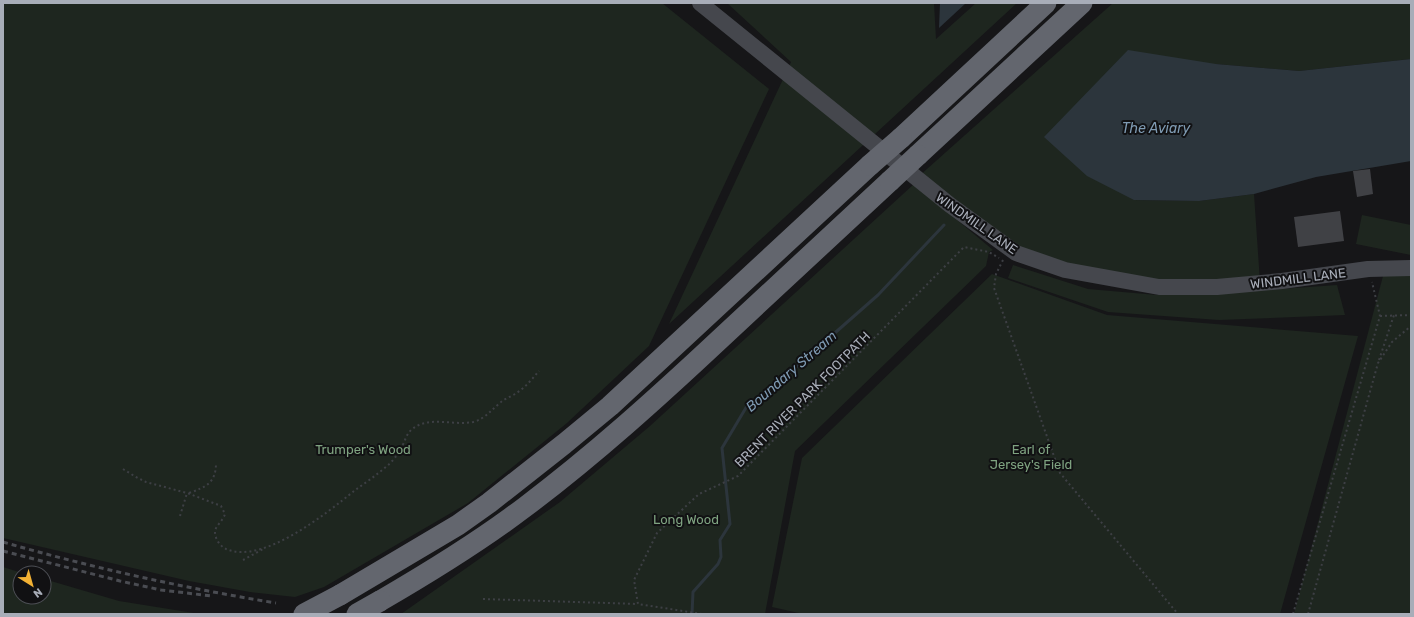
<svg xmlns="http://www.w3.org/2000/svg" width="1414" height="617" font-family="Rubik,sans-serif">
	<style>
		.green { fill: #1e261f }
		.water { fill: #2c353c }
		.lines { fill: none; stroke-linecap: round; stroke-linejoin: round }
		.stream { stroke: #2c353c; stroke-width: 3 }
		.building { fill: #404145 }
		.path { stroke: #3d3f44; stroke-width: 2; stroke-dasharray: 2 3; stroke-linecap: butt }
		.secondary { stroke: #45474d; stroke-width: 16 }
		.motorway { stroke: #63666e; stroke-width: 21 }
		.rail { stroke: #4a4c52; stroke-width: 3; stroke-dasharray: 5 4; stroke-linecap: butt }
		.motorway-bridge { stroke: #63666e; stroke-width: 21 }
		.labels { text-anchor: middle; stroke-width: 4; stroke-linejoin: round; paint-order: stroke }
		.street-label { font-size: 13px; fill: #a8adb8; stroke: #111113 }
		.park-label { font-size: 13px; fill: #7fa381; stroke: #111113 }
		.water-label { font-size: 14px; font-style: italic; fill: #7f9bb3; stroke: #111113 }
	</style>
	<rect width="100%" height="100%" fill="#161618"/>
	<g class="green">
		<path d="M3,3H662L769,89L649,346L567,423L468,503L324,587L295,597L250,592L189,581L3,538Z"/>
		<path d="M727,3H934L936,39L976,3H1017L669,324L791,62Z"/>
		<path d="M1113,3H1411V59L1299,71L1216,64L1134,200L1199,201L1254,194L1260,282L1158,284L1079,268L1018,247L918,177Z"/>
		<path d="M914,184L993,250L989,252L986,266L795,451L765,614H401L560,502L650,426Z"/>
		<path d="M1362,215L1411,225V255L1356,244Z"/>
		<path d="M1013,265L1088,289L1157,295L1227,293L1337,285L1345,315L1219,320L1108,312L1008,278Z"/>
		<path d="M992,274L1107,315L1358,336L1280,614H803L772,607L802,458Z"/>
		<path d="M1383,276H1411V614H1294Z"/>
		<path d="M3,567L22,573H20V597H44V579L119,601L200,614H3Z"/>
	</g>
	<g class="water">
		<path d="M940,3H966L939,28Z"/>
		<path d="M1128,50L1216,64L1299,71L1411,59V161L1316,177L1254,194L1199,201L1134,200L1087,176L1044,137Z"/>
	</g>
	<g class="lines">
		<path class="stream" d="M692,614L693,592L718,564L721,557L720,540L730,524L722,448L747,406L770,390L878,295L944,225"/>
	</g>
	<g class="building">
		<path d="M1370,169L1373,194L1357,197L1353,171Z"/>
		<path d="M1340,211L1344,241L1298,247L1294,217Z"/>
	</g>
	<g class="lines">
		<g class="path">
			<path d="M1003,260L996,274L994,288L1060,473L1178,614"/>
			<path d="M1380,316L1411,315"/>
			<path d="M1379,360L1394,315"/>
			<path d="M123,469L136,477L146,482L187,493L216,504L221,506L225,514C223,521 215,526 215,532C215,539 220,546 226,549C263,565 327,513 354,491C365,483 377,475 388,465C393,461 397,455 401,449C404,443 406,435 411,430C428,415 453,426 473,422C485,419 491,410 500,403C504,399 510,397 515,394C525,388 532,379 539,371"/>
			<path d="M189,493C206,487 216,483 216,463"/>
			<path d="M180,516L187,493"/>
			<path d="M243,560L265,548"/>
			<path d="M483,599L638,604"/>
			<path d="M702,614L638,604L634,580L657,533L699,494L738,476L964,247L989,252L999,258"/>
			<path d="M1293,614L1380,316L1372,282"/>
			<path d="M1308,614L1378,363L1392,342L1411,326"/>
		</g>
		<path class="secondary" d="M700,3L950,205L1016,253L1065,270L1159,287H1217L1282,281L1368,269L1411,268"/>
		<g class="motorway">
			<path d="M901,138L1046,3"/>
			<path d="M918,155L1082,3"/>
			<path d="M340,595L458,525L489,503L564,444L610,406L870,165"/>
			<path d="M380,601C430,572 479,542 525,507C594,455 657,398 719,340C776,287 833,234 890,181"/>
		</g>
		<g class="rail">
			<path d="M3,542C93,568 184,588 276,603"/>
			<path d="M3,551L120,581L161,590L212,596"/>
		</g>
		<g class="motorway-bridge">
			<path d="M870,165L901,138"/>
			<path d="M890,181L918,155"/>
			<path d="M304,614L340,595"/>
			<path d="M357,614L380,601"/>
		</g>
	</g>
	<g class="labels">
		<g class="street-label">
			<text transform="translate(977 223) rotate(35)" y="5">WINDMILL LANE</text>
			<text transform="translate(1298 278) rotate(-7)" y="5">WINDMILL LANE</text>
			<text transform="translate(802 399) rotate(-45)" y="5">BRENT RIVER PARK FOOTPATH</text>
		</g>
		<g class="park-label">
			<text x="363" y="454">Trumper's Wood</text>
			<text x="1031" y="454">Earl of<tspan x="1031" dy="15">Jersey's Field</tspan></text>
			<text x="686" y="524">Long Wood</text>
		</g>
		<g class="water-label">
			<text x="1156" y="133">The Aviary</text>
			<text transform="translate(791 371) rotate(-41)" y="5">Boundary Stream</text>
		</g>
	</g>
	<rect width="1414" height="617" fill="none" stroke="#a8adb8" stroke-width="8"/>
	<g transform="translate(32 585) rotate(143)"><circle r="19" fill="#111113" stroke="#4d4f55"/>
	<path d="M0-3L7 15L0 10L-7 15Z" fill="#f2b134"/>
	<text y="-6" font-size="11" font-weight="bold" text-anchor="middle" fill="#a8adb8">N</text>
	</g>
</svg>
